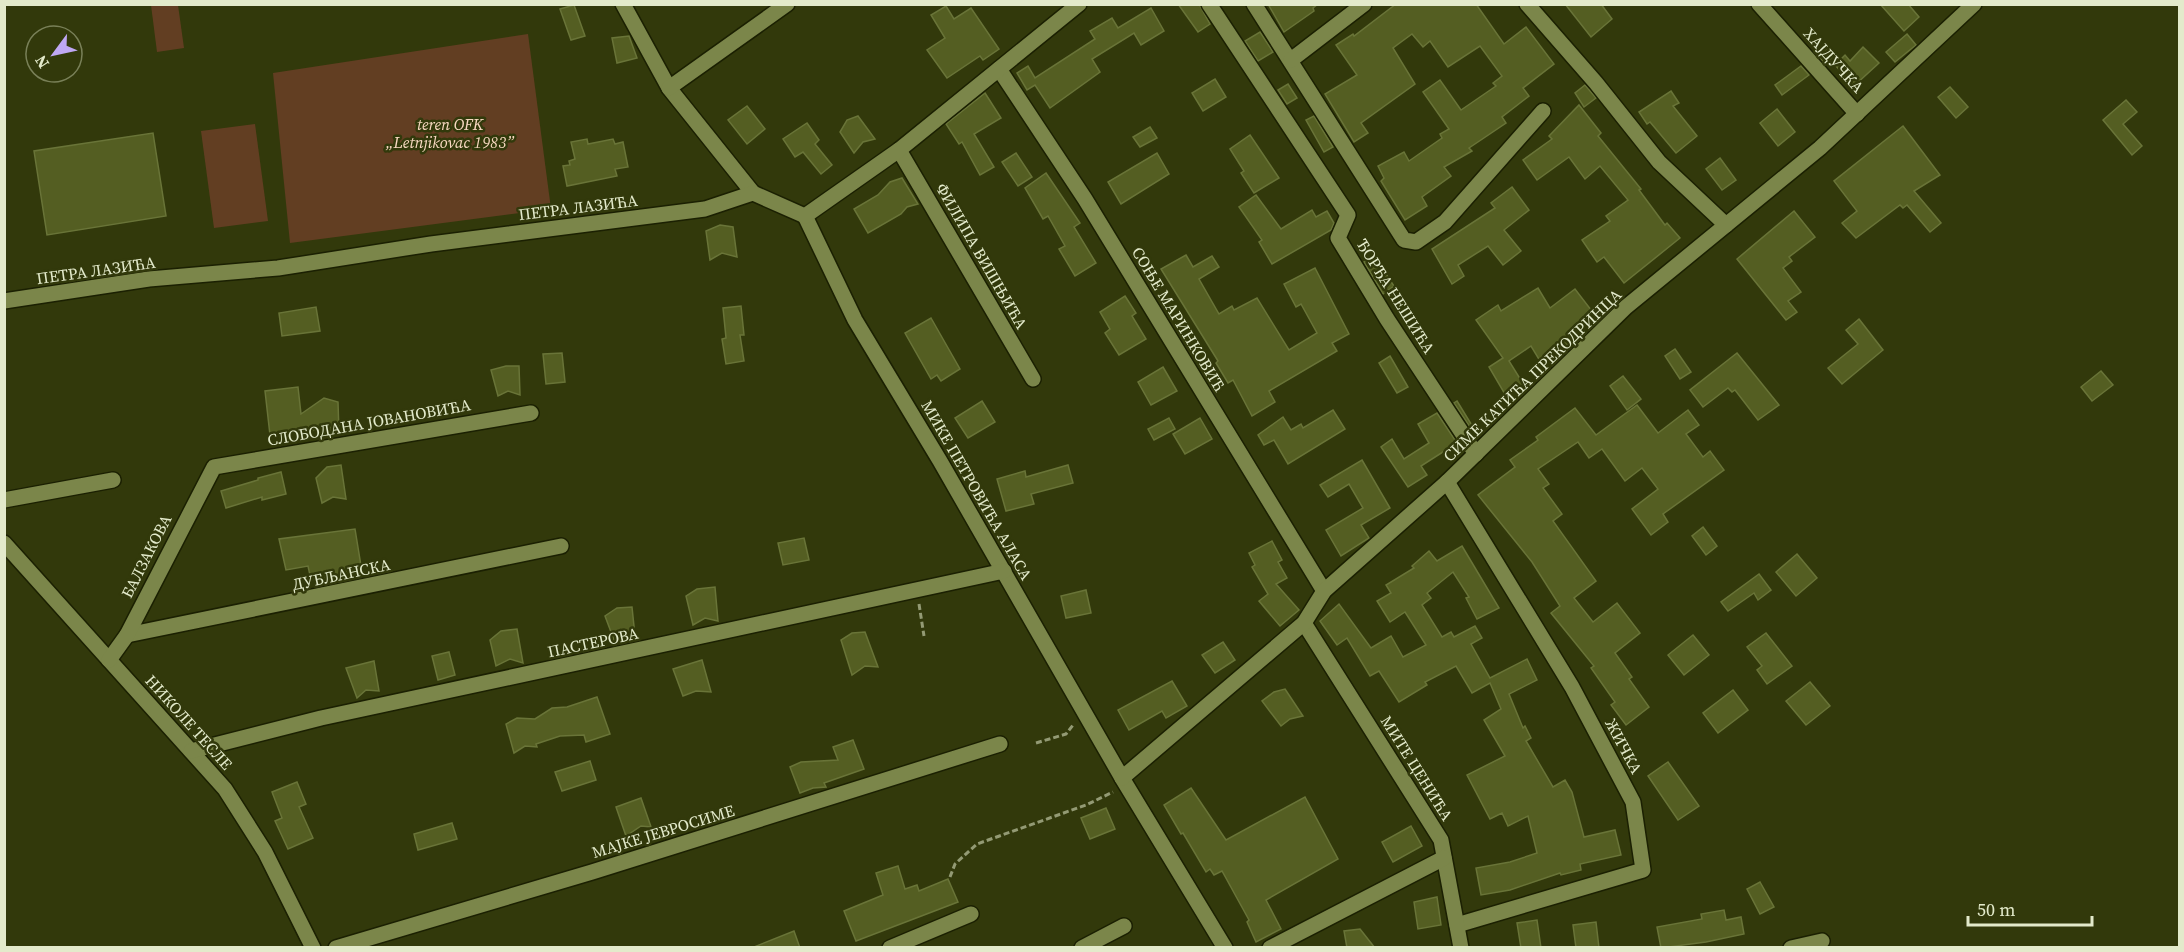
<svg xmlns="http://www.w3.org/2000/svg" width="2184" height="952" font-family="'Source Serif 4',serif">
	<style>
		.green { fill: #623e22 }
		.building { fill: #545e22; stroke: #697438; stroke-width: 1.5 }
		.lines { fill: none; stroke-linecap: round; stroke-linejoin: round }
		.minor-casing { stroke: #1b2002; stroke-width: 18 }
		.path { stroke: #939a74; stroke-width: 3; stroke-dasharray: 6 3; stroke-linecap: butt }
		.minor { stroke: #7b864a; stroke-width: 15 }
		.labels { text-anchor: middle; stroke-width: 5; stroke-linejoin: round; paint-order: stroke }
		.street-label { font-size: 16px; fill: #e3eacb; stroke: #32390b }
		.park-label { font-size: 16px; font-style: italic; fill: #f9d9c2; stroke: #32390b }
	</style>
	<rect width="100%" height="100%" fill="#32390b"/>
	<g class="green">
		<path d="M151,5H178L184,48L157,52Z"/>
		<path d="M528,34L551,209L290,243L273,73Z"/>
		<path d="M255,124L268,221L214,228L201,131Z"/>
	</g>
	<g class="building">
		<path d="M1178,4H1199L1210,24L1198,32Z"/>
		<path d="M1268,4H1318L1313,8L1314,11L1284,32Z"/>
		<path d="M1396,4H1476L1504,44L1526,27L1554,64L1523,88L1529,96L1502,117L1506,123L1469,148L1472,151L1444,167L1451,176L1422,197L1427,206L1405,220L1381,181L1384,178L1378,166L1404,152L1409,161L1442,138L1440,134L1449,129L1423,92L1440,80L1461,110L1496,86L1493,83L1502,76L1480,46L1448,67L1430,41L1423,47L1412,34L1393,48L1415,84L1361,123L1368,133L1354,142L1325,94L1357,75L1336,45L1353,34L1354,36Z"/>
		<path d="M1565,4H1601L1612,19L1591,37Z"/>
		<path d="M1880,4H1908L1919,17L1904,31Z"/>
		<path d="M574,5L585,36L571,40L560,9Z"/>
		<path d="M946,6L954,19L971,8L999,49L983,60L980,56L947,78L927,50L945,38L931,15Z"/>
		<path d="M1151,8L1164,31L1141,45L1134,33L1092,59L1100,72L1050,108L1035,85L1027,90L1017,73L1028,66L1035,78L1095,39L1090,31L1112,18L1118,28Z"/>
		<path d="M1260,32L1273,52L1258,61L1245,41Z"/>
		<path d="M1907,34L1916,45L1895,62L1886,52Z"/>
		<path d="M629,36L637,58L617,63L612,38Z"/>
		<path d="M1827,46L1836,55L1825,63L1816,54Z"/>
		<path d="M1863,47L1879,63L1854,86L1835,65L1845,55L1850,61Z"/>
		<path d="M1801,66L1809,75L1782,95L1775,85Z"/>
		<path d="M1215,79L1226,97L1203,111L1192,93Z"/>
		<path d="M1288,84L1297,98L1287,104L1278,90Z"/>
		<path d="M1585,85L1596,98L1584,107L1575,93Z"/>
		<path d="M1950,87L1968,107L1956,118L1938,97Z"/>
		<path d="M1671,91L1679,103L1673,106L1697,136L1676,153L1650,122L1647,124L1639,112Z"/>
		<path d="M985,93L1001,118L974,134L994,167L980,175L962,142L959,144L946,124Z"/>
		<path d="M2126,100L2137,112L2123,124L2142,146L2132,155L2103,120Z"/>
		<path d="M1579,105L1601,133L1598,136L1641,189L1639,190L1665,225L1667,223L1680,238L1624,283L1604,257L1597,262L1582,240L1610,221L1606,216L1628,200L1600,166L1585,179L1569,157L1537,180L1523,160L1552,139L1549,136Z"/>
		<path d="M747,106L765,129L747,144L728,120Z"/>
		<path d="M1777,109L1795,132L1778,146L1760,123Z"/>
		<path d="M858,116L875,139L863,142L854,153L840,132L847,120Z"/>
		<path d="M1314,116L1333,147L1324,152L1306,120Z"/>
		<path d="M807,123L819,140L815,144L832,165L821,174L803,152L795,157L783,139Z"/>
		<path d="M1903,126L1940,175L1914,191L1941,223L1930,232L1907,205L1903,208L1900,205L1856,238L1842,223L1857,211L1834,181Z"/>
		<path d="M1150,127L1157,138L1140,147L1133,137Z"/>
		<path d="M153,133L166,216L47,235L34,151Z"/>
		<path d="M1250,135L1279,178L1254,193L1241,173L1244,171L1230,149Z"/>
		<path d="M587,139L588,144L613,139L615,144L623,142L628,167L615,169L617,176L567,186L563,166L570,165L569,161L575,159L571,142Z"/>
		<path d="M1016,153L1032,177L1018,186L1002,162Z"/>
		<path d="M1157,153L1169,174L1121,204L1108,182Z"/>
		<path d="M1720,158L1736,180L1722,190L1706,169Z"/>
		<path d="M1046,173L1080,223L1074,227L1096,263L1075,276L1059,249L1065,246L1048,216L1043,219L1025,188Z"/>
		<path d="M902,178L918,204L907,207L901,214L868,233L854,209L878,195L890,182Z"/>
		<path d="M1512,187L1529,210L1504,230L1521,251L1503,265L1488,246L1458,265L1464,276L1452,284L1432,249L1495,208L1491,203Z"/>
		<path d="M1256,195L1281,229L1312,210L1316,217L1327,211L1334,223L1331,230L1272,264L1259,242L1262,240L1239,207Z"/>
		<path d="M1794,211L1815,237L1789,257L1792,261L1783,268L1801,292L1788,301L1797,312L1786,320L1737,259Z"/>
		<path d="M720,225L733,227L737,257L722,253L710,260L706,231Z"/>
		<path d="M1186,255L1193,267L1212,256L1219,267L1199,279L1219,314L1232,306L1234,310L1257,298L1289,350L1317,333L1301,304L1296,307L1284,284L1315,268L1349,334L1332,343L1337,351L1269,391L1275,402L1252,416L1233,380L1228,383L1216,363L1218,361L1161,269Z"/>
		<path d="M1374,256L1394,286L1383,294L1364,262Z"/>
		<path d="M1538,288L1550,308L1575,289L1595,315L1568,335L1571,342L1540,361L1531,346L1509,361L1524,385L1506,396L1489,367L1503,358L1476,320L1498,305L1501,311Z"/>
		<path d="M1125,296L1136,313L1132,316L1146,339L1119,355L1105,333L1110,329L1100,312Z"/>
		<path d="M741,306L744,335H740L744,361L726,364L722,339L726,338L723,308Z"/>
		<path d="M316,307L320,331L282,336L279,313Z"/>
		<path d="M931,318L960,369L941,381L937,375L931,379L905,333Z"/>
		<path d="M1859,319L1883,350L1842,384L1828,368L1858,344L1846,330Z"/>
		<path d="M1675,349L1691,372L1680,379L1665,356Z"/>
		<path d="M562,353L565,382L546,384L543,354Z"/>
		<path d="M1737,353L1779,405L1758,420L1735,390L1732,392L1728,388L1703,407L1690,390Z"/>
		<path d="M1390,356L1408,387L1397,393L1379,363Z"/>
		<path d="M506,366H519L520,395L508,391L498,396L491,370Z"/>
		<path d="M1163,367L1177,391L1151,405L1138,382Z"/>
		<path d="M2101,371L2113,385L2092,401L2081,387Z"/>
		<path d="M1623,376L1641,399L1627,410L1610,386Z"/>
		<path d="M298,387L301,414L324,398L338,402L339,433L330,430L318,435L317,430L270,435L265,391Z"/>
		<path d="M982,401L995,422L968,438L955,418Z"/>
		<path d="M1457,401L1476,432L1474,433L1454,403Z"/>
		<path d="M1637,405L1658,433L1688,410L1699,425L1686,434L1703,457L1710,451L1724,470L1663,514L1668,522L1651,535L1632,509L1658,489L1642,468L1625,481L1602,449L1589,458L1578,442L1538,469L1549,484L1543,488L1562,514L1553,521L1596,581L1574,598L1593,622L1617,603L1640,633L1615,653L1632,677L1629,679L1649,707L1626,725L1611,705L1615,702L1591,668L1594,666L1551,613L1560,606L1532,562L1478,495L1515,467L1510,460L1538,440L1536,437L1575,408L1596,435Z"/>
		<path d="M1333,410L1345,429L1288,464L1274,440L1264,445L1258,435L1283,417L1291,430L1301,424L1303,428Z"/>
		<path d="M1437,413L1457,443L1421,466L1427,475L1408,487L1381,447L1392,439L1404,459L1429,443L1418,424Z"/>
		<path d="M1169,418L1175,429L1154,440L1148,429Z"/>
		<path d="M1200,418L1212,439L1185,454L1173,434Z"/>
		<path d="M1362,460L1390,508L1361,525L1369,538L1341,556L1326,530L1363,508L1349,484L1328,497L1320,485Z"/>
		<path d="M341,465L346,499L333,497L322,503L316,478L327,467Z"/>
		<path d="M1068,465L1073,483L1031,494L1034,504L1006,511L997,479L1025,471L1026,477Z"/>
		<path d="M281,472L286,494L262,500V497L226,508L221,491L258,480V478Z"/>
		<path d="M1703,527L1717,546L1706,555L1692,536Z"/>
		<path d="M355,529L362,572L311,580L308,566L286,570L279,539Z"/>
		<path d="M804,538L809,560L783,565L778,543Z"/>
		<path d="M1272,541L1282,560L1278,562L1287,578L1276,584L1299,610L1280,626L1259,601L1268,594L1252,567L1255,565L1249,553Z"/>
		<path d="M1462,546L1499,608L1477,619L1466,598L1469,597L1453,572L1427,593L1431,598L1422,605L1442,637L1451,632L1454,637L1475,626L1482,638L1471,644L1490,678L1527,659L1537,680L1509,694L1523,728L1525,726L1531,738L1526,741L1553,787L1565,780L1572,792L1584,837L1615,830L1621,855L1580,864L1581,870L1561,875L1560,873L1510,890L1481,895L1476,868L1510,862L1537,853L1528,816L1508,826L1502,813L1490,819L1467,775L1505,756L1484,720L1501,709L1490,683L1472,693L1456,666L1425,682L1427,685L1399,702L1379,671L1370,676L1347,638L1337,645L1320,621L1339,604L1371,648L1391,636L1403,657L1426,645L1405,612L1390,622L1377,601L1391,593L1386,585L1414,568L1412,566L1429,551L1437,561Z"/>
		<path d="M1797,554L1817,578L1796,596L1776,572Z"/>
		<path d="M1759,574L1771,590L1758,600L1754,593L1728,611L1721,602Z"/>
		<path d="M715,587L718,621L705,618L693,625L686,596L697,589Z"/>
		<path d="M1086,590L1091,613L1066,618L1061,596Z"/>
		<path d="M632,607L635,636L614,640L605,616L617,608Z"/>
		<path d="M517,629L523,663L510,659L496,666L490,640L501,631Z"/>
		<path d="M865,632L878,667L865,666L852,675L841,640L852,633Z"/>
		<path d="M1766,633L1792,666L1767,684L1757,670L1762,666L1747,647Z"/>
		<path d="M1693,635L1709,655L1684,675L1668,655Z"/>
		<path d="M1223,642L1235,660L1215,673L1202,655Z"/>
		<path d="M449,652L455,675L438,680L432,656Z"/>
		<path d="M702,660L711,692L696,691L683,696L673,669Z"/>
		<path d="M374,661L379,691L366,690L357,698L346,668Z"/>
		<path d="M1172,681L1187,706L1166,718L1162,711L1129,730L1118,710Z"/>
		<path d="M1810,682L1830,706L1806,725L1786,701Z"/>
		<path d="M1285,689L1303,716L1290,719L1281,726L1262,701L1274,692Z"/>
		<path d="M1733,690L1748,710L1718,733L1703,713Z"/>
		<path d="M597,697L610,734L586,742L584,735L560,736L536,744L537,747L525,746L514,753L506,724L517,718L535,719L552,708L567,707Z"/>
		<path d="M853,740L864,769L824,783L826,787L813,788L800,793L790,767L801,762L838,760L833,747Z"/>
		<path d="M590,761L596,780L562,791L555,772Z"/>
		<path d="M1668,762L1699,806L1678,820L1648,776Z"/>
		<path d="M297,782L306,804L299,807L313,838L288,849L275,821L282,818L272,792Z"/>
		<path d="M1191,788L1226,840L1305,797L1338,859L1266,900L1281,929L1256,942L1247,922L1249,920L1222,871L1214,875L1210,869L1206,872L1183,833L1181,834L1164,805Z"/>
		<path d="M641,798L651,827L641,826L626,836L616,807Z"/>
		<path d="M1106,808L1115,829L1090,839L1081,818Z"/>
		<path d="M452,823L457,839L418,850L414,834Z"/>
		<path d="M1411,826L1422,846L1393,862L1382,842Z"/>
		<path d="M898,866L905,889L917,885L919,891L948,879L958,902L856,941L844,911L883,895L876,873Z"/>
		<path d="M1760,882L1774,907L1760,914L1747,889Z"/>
		<path d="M1437,897L1441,925L1418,929L1414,902Z"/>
		<path d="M1724,910L1726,920L1741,917L1744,934L1706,942L1661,948L1657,927L1702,919L1701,914Z"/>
		<path d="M1537,920L1541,948H1521L1517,923Z"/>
		<path d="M1596,922L1599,948H1576L1573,925Z"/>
		<path d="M1360,929L1375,948H1347L1344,931Z"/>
		<path d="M794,931L800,948H755L754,947Z"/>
	</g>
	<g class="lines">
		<g class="minor-casing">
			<g id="minor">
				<path d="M623,4L669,88L753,193"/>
				<path d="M1209,4L1348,215L1338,238L1387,319L1476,454"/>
				<path d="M1254,4L1404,240L1416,242L1445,222L1543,111"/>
				<path d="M1527,4L1596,83L1659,162L1726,225"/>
				<path d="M1759,4L1857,114"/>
				<path d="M1291,60L1364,4"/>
				<path d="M999,69L1085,199L1324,591"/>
				<path d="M669,88L787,4"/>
				<path d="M899,150L1033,379"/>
				<path d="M805,216L855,320L940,461L1122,778L1225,948"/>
				<path d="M4,301L149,279L278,268L431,244L705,209L753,193L805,216L899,150L1079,4"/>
				<path d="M1447,482L1572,687L1633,802L1643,870L1457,925"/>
				<path d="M4,500L113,480"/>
				<path d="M4,543L225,789L265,852L313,948"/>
				<path d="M1304,623L1441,840L1461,948"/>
				<path d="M127,635L561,546"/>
				<path d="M109,660L127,635L214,467L531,413"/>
				<path d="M191,751L321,718L1004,571"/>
				<path d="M1122,778L1304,623L1324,591L1447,482L1626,307L1820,148L1974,4"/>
				<path d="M336,948L592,872L1000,744"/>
				<path d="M890,948L971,914"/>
				<path d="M1082,948L1124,926"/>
				<path d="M1270,948L1444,858"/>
				<path d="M1791,948L1822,941"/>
			</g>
		</g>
		<g class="path">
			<path d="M919,604L924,636"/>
			<path d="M1036,743L1066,734L1073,725"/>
			<path d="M950,877L955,864L977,844L1086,805L1113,792"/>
		</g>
		<use href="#minor" class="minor"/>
	</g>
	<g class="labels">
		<g class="street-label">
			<text transform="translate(1834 60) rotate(48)" y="6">ХАЈДУЧКА</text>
			<text transform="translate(578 207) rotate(-7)" y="6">ПЕТРА ЛАЗИЋА</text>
			<text transform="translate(982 256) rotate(60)" y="6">ФИЛИПА ВИШЊИЋА</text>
			<text transform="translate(96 270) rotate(-8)" y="6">ПЕТРА ЛАЗИЋА</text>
			<text transform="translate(1396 296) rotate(58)" y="6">ЂОРЂА НЕШИЋА</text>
			<text transform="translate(1179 319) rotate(59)" y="6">СОЊЕ МАРИНКОВИЋ</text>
			<text transform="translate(1532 375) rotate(-44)" y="6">СИМЕ КАТИЋА ПРЕКОДРИНЦА</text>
			<text transform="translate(369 422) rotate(-10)" y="6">СЛОБОДАНА ЈОВАНОВИЋА</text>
			<text transform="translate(977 490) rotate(60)" y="6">МИКЕ ПЕТРОВИЋА АЛАСА</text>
			<text transform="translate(146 556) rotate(-63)" y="6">БАЛЗАКОВА</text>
			<text transform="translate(341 574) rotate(-12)" y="6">ДУБЉАНСКА</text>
			<text transform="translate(593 642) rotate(-12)" y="6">ПАСТЕРОВА</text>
			<text transform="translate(189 722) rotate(48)" y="6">НИКОЛЕ ТЕСЛЕ</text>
			<text transform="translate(1624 746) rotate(62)" y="6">ЖИЧКА</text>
			<text transform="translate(1417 768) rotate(58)" y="6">МИТЕ ЦЕНИЋА</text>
			<text transform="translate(663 831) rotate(-17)" y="6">МАЈКЕ ЈЕВРОСИМЕ</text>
		</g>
		<g class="park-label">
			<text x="450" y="130">teren OFK<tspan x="450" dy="18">„Letnjikovac 1983”</tspan></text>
		</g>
	</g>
	<rect width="2184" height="952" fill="none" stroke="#e3eacb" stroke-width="12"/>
	<g transform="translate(54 54) rotate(237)"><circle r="28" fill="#32390b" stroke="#798058" stroke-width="1.5"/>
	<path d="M0-4.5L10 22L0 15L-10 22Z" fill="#bfa8f4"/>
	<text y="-9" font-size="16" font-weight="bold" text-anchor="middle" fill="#e3eacb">N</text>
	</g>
	<path d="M1968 916v9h124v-9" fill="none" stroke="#e3eacb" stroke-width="3"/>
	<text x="1977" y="916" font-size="18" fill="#e3eacb" stroke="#32390b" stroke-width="4.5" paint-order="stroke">50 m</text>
</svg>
